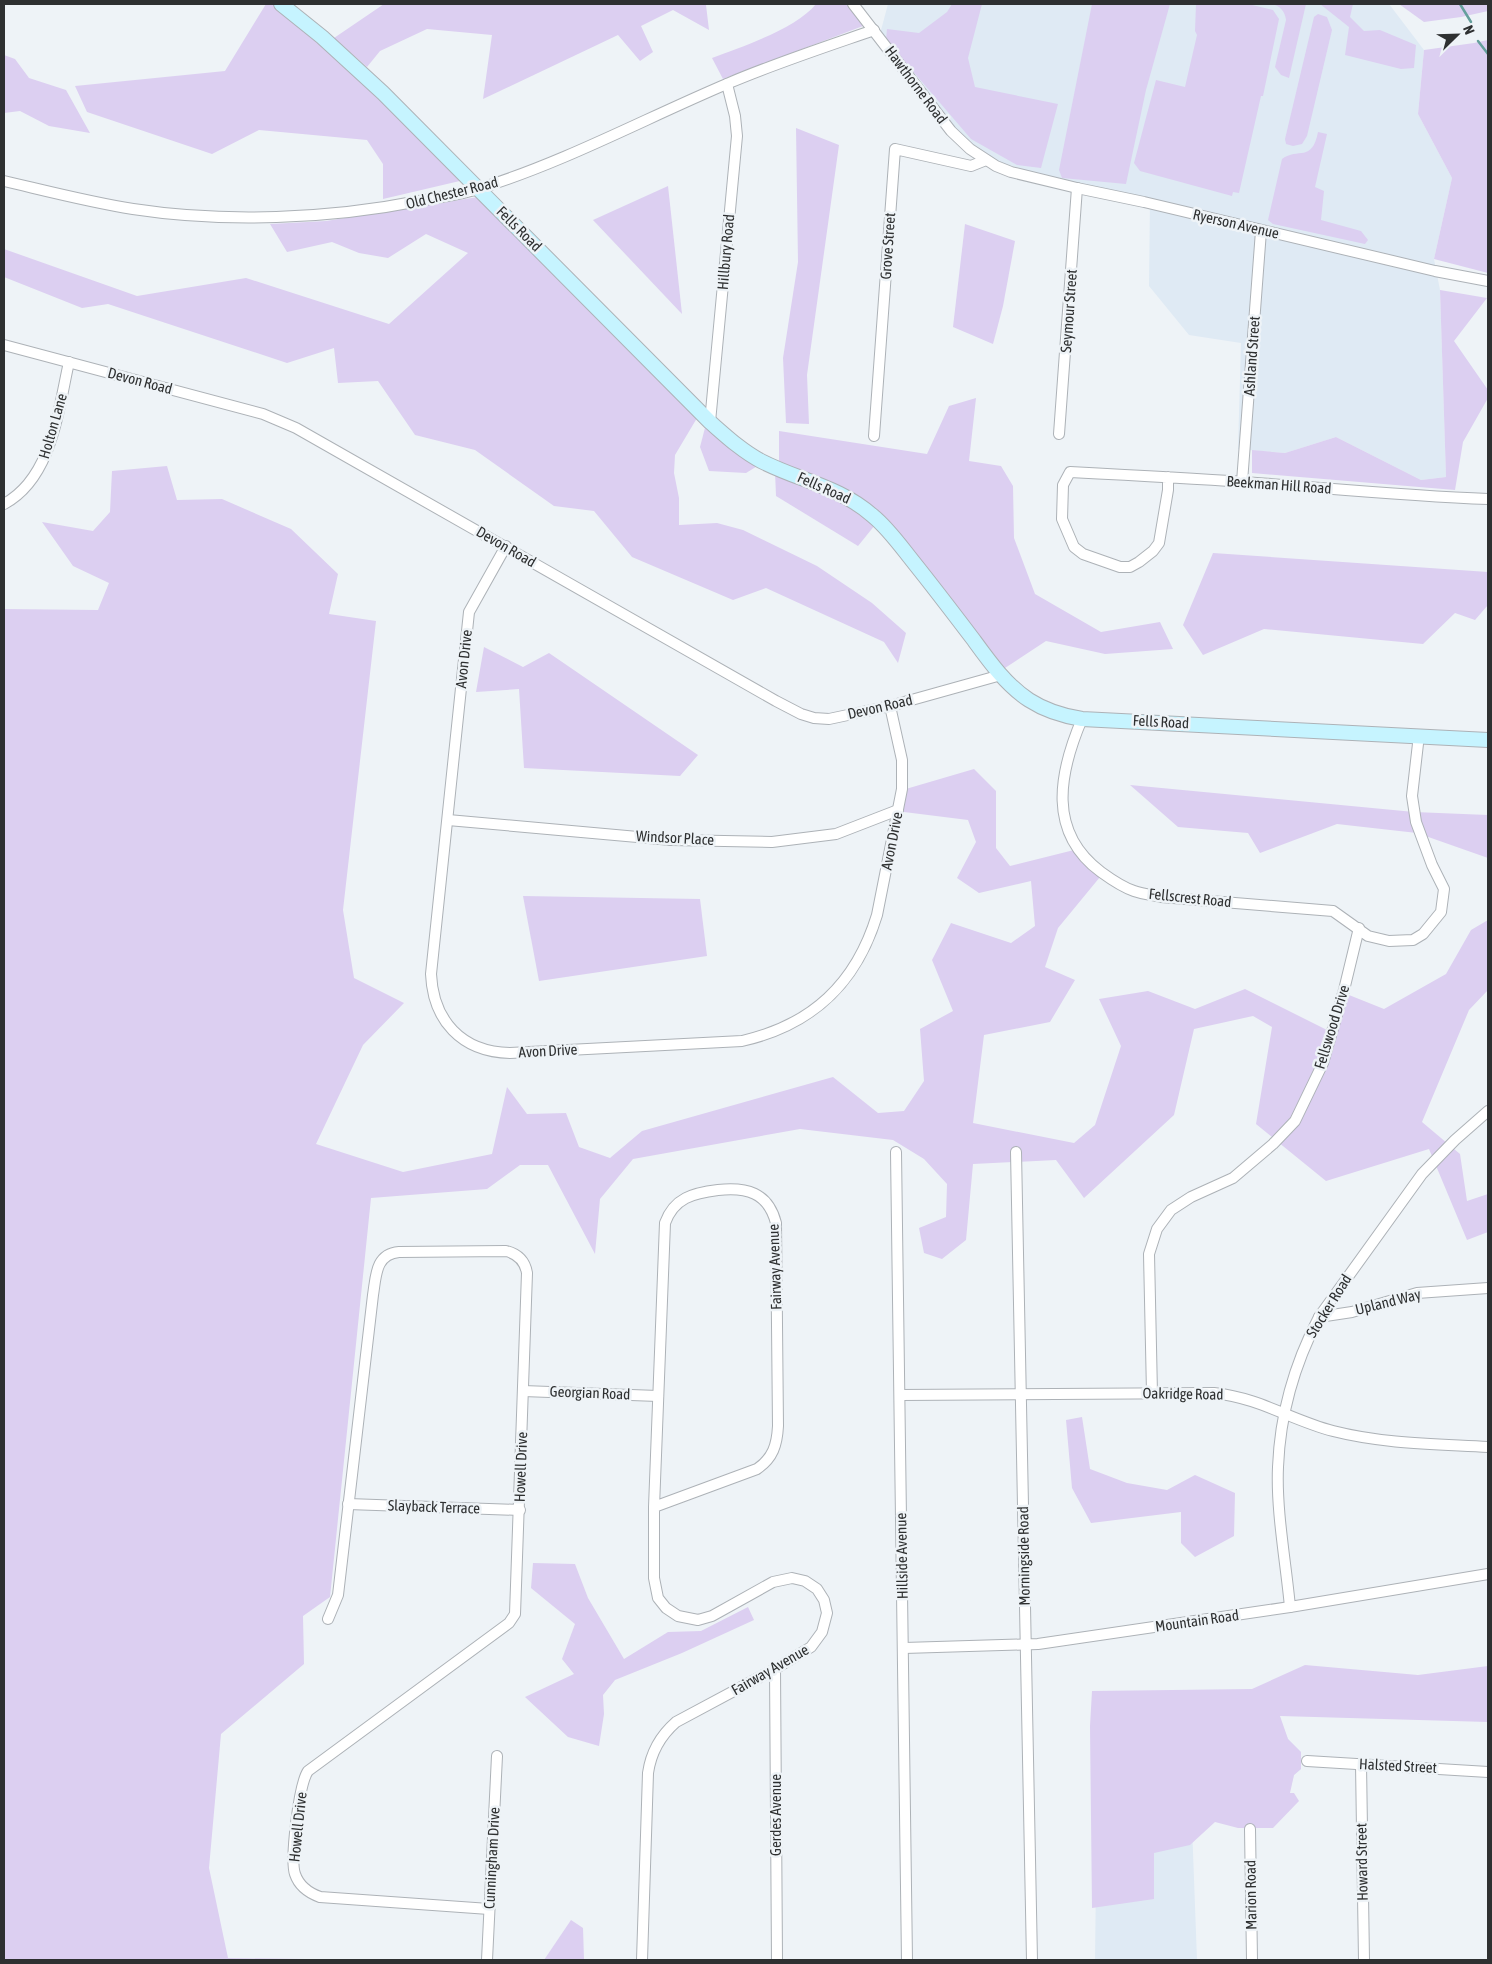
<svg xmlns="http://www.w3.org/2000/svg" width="1492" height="1964" font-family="'Asap Condensed',sans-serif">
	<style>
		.built { fill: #dfeaf4 }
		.green { fill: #dccff1 }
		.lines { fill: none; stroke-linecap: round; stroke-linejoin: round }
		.stream { stroke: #659f9c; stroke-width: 2.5 }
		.street-casing { stroke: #adb2b7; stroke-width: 12 }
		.secondary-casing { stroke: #adb2b7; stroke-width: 16 }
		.street { stroke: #fff; stroke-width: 10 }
		.secondary { stroke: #c6f4ff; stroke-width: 14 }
		.labels { text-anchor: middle; stroke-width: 5; stroke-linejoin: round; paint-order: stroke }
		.street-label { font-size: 15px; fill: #2e3031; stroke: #eef3f7 }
	</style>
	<rect width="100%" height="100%" fill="#eef3f7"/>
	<g class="built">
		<path d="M888,4H1389L1424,50L1418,114L1452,178L1434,259L1440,290L1446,477L1421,480L1336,437L1285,453L1238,449L1241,343L1189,335L1149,286L1150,200L1055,178L998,162L957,133L880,34Z"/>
		<path d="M1098,1716H1279L1288,1739L1301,1752V1769L1294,1775L1289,1794L1191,1798L1197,1960H1095Z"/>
	</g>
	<g class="green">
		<path d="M266,4H278L328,44L464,180L383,199V164L367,140L259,130L212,154L87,112L75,86L225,71Z"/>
		<path d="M384,4H707L706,5L709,30L673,10L641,26L653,52L640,61L618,35L483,99L492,35L427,29L380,51L367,67L334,38Z"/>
		<path d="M816,4H846L863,26L723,79L712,58C742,47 797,28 816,4Z"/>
		<path d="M952,4H982L968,58L975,87L1058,104L1041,168L1017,165L971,139L886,40L887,29L919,33L947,12Z"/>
		<path d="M1092,4H1170L1146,90L1126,184L1062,178L1059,170Z"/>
		<path d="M1196,4H1248L1273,10L1279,19L1263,96H1261L1239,193L1233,192L1232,196L1140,171L1134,163L1156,80L1185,87L1197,35L1195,31Z"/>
		<path d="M1272,4H1306L1289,78L1281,75L1275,67L1286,20C1285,11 1280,6 1272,4Z"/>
		<path d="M1320,4H1353L1350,17L1364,31L1380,30L1416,45L1414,68L1401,69L1345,55L1349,27Z"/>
		<path d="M1399,4H1488V11L1461,17L1424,22Z"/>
		<path d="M1318,14L1327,17L1332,30L1307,136L1302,144L1293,146L1286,144L1285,139L1314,17Z"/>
		<path d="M1488,40V273L1434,259L1452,178L1418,114L1424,50L1474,43Z"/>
		<path d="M4,55L15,59L29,78L66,90L90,133L49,126L20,111L4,113Z"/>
		<path d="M796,128L839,145L807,375L809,424L786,423L783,358L798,262Z"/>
		<path d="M1318,132L1327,134L1315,187L1324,191L1321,220L1361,231L1368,240L1365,244L1273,224L1268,220L1282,159C1298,147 1312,163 1318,132Z"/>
		<path d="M668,186L682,314L593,220Z"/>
		<path d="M478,197L700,413L675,455L674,473L679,498V525L717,523L743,530L817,566L872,603L906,633L898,663L884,642L766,588L733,600L632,557L594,511L554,506L475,450L415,435L378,381L338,383L334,348L287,363L108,304L82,308L4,277V249L137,296L246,278L389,324L468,253L426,234L388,258L359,253L332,242L287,252L270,224L326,221Z"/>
		<path d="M965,224L1015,241L1003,306L993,344L953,327Z"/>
		<path d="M1440,290L1487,298L1454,341L1488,390V398L1463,442L1455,490L1252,473V450L1285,453L1336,437L1421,480L1446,477Z"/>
		<path d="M976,398L969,461L1001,466L1013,486L1014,538L1035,594L1101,632L1160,622L1173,649L1105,654L1046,641L1005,668L896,531L779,465V431L927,454L949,406Z"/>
		<path d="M706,424L759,465L746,473L709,471L700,447Z"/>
		<path d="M167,466L177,500L222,499L291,529L338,574L329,614L376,621L343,910L354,978L404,1003L363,1045L316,1144L403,1172L492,1154L507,1087L527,1114L566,1113L579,1147L610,1158L642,1131L833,1077L878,1113L904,1111L924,1081L920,1029L953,1011L932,960L951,923L1011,943L1035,926L1031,881L979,893L957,878L976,842L968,820L896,811L899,791L974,769L996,791V848L1010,866L1074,850L1100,877L1058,928L1045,967L1075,980L1050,1022L984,1035L973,1123L1074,1143L1095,1125L1121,1046L1099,999L1148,991L1195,1009L1245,989L1333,1033L1344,993L1384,1009L1446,974L1471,930L1488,920V990L1469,1010L1422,1122L1460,1154L1467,1201L1488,1194V1232L1467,1240L1429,1149L1326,1181L1256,1124L1272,1027L1253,1016L1194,1029L1174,1115L1084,1198L1056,1160L973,1164L966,1240L942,1259L924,1253L919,1228L946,1217L947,1184L924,1159L893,1140L800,1129L633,1159L600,1199L595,1254L548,1165H520L487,1189L371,1198L330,1597L303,1616L304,1664L221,1734L209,1868L228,1958L376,1960H4V609L98,610L109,583L73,566L42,522L93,531L110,512L112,471Z"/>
		<path d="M775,471L851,505L875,525L858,546L776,496Z"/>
		<path d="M1213,553L1488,572V605L1475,620L1455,613L1423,644L1264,629L1203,655L1183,625Z"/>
		<path d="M484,647L523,667L549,653L698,755L680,776L524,768L519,689L476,692Z"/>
		<path d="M1130,785L1414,812L1488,815V858L1417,833L1337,824L1260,853L1248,833L1178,827Z"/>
		<path d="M523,896L700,899L707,956L539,981Z"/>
		<path d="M1082,1417L1090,1469L1127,1483L1167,1490L1195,1475L1235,1493L1234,1536L1195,1557L1181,1543V1512L1091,1523L1072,1488L1066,1420Z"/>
		<path d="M533,1563L575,1564L588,1598L624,1659L668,1632L701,1631L748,1607L754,1620L682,1653L615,1680L603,1695L604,1714L599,1746L568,1737L525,1697L574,1674L562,1659L575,1624L531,1588Z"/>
		<path d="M1305,1665L1418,1675L1488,1666V1722L1280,1716L1288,1739L1301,1752V1769L1294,1775L1290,1793H1294L1299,1801L1273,1828H1238L1215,1822L1190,1845L1154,1853V1899L1092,1908L1090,1726L1092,1691L1252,1689Z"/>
		<path d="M571,1920L583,1928L584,1960H544Z"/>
	</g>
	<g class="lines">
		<g class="stream">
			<path d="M1460,4L1471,22"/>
			<path d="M1478,41L1488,54"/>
		</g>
		<g class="street-casing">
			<g id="street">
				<path d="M853,4L951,131L970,149L996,166L1011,172L1077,188L1144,202L1435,271L1488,281"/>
				<path d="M4,181C47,191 89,202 133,209C224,223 329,219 419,201C439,197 461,195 481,188C567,161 646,118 729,83C776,63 825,47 874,30"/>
				<path d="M4,345L263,414L296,428L776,701L801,714L814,718L829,719L890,706L1001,675"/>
				<path d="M710,422L737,136L735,116L727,84"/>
				<path d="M1059,434L1077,188"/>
				<path d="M874,436L895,149L971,166L986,160"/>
				<path d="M1168,477V490L1159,543L1153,551L1139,562L1130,567H1120L1083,554L1074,547L1062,519L1063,485L1070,472C1128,475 1186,478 1245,482C1326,488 1407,496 1488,499"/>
				<path d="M1242,482L1261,231"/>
				<path d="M4,504C52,478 58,411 69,362"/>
				<path d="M506,546L469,612L431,974C433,1020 461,1052 510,1053L742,1041C812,1025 856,984 877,915L902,789V760L890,706"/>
				<path d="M1082,719C1059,773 1047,832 1101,872C1112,880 1122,887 1134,891C1143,894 1152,895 1161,897L1333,911L1368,936L1389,941L1413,940L1423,934L1441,912L1444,889L1432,865L1416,822L1412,796L1419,735"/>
				<path d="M448,820L671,840L772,842L836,834L898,810"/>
				<path d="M896,1152L907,1960"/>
				<path d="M1016,1152L1032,1960"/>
				<path d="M1319,1317L1352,1312L1417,1293L1488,1288"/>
				<path d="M523,1391L658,1396"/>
				<path d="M1152,1393L1149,1254L1157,1229L1171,1210L1191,1197L1233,1178L1273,1144L1295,1121L1323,1063L1344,990L1359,928"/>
				<path d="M900,1395L1214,1393C1260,1398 1291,1420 1333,1431C1384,1444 1436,1444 1488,1447"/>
				<path d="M348,1504L520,1510"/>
				<path d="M1290,1607C1286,1563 1276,1511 1278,1467C1280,1415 1295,1363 1319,1317L1422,1174L1455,1140L1488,1111"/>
				<path d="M328,1619L338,1595L373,1295C376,1277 375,1254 399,1252L506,1251C518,1254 525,1261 527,1273L515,1614L509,1623L308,1771C299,1784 290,1859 295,1874C299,1886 309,1893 320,1897L489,1909"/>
				<path d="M904,1648L1038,1644L1290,1607L1488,1574"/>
				<path d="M775,1669L777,1960"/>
				<path d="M1307,1761L1488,1772"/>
				<path d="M1361,1764L1364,1960"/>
				<path d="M1250,1829L1252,1960"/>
				<path d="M487,1960L497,1756"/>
				<path d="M642,1960L648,1773C651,1752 660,1736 676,1722L775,1669L811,1647L822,1632L827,1613L824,1600L817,1589L805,1581L792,1578L773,1582L712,1616L698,1620L678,1616L666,1608L658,1598L654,1578V1507L665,1223C674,1198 693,1193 718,1190C746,1187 768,1192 776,1223L778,1426C777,1445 773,1458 757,1469L654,1507"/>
			</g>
		</g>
		<g class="secondary-casing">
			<path id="secondary" d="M281,4L322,37L383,93L710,422C726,436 742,451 761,461C800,481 839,486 873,516C889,529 902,548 915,564C935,589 954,614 973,639C989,661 1006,685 1029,700C1046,711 1063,716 1082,719L1488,740"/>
		</g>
		<use href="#street" class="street"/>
		<use href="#secondary" class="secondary"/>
	</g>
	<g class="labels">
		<g class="street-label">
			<text transform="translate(916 85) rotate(53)" y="5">Hawthorne Road</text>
			<text transform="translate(452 193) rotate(-14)" y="5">Old Chester Road</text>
			<text transform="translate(1236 224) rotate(13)" y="5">Ryerson Avenue</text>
			<text transform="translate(519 229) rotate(45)" y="5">Fells Road</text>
			<text transform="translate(888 246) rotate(-86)" y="5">Grove Street</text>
			<text transform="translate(726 252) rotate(-85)" y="5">Hillbury Road</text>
			<text transform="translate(1069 311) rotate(-86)" y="5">Seymour Street</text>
			<text transform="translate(1252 356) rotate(-86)" y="5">Ashland Street</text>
			<text transform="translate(140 381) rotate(15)" y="5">Devon Road</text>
			<text transform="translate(53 426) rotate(-74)" y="5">Holton Lane</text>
			<text transform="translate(1279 485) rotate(4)" y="5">Beekman Hill Road</text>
			<text transform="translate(824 488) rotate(24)" y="5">Fells Road</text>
			<text transform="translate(506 547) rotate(30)" y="5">Devon Road</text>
			<text transform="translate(464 659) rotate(-84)" y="5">Avon Drive</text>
			<text transform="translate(880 707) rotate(-13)" y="5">Devon Road</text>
			<text transform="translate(1161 722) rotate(3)" y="5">Fells Road</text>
			<text transform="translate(675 838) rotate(3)" y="5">Windsor Place</text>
			<text transform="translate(892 841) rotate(-79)" y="5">Avon Drive</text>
			<text transform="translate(1190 898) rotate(6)" y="5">Fellscrest Road</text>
			<text transform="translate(1332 1027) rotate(-73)" y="5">Fellswood Drive</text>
			<text transform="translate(548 1051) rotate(-3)" y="5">Avon Drive</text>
			<text transform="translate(775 1267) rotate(-92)" y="5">Fairway Avenue</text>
			<text transform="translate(1388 1302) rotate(-14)" y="5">Upland Way</text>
			<text transform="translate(1329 1306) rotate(-58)" y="5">Stocker Road</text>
			<text transform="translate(590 1393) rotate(2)" y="5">Georgian Road</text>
			<text transform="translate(1183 1394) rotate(1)" y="5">Oakridge Road</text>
			<text transform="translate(521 1467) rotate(-88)" y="5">Howell Drive</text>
			<text transform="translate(434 1507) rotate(2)" y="5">Slayback Terrace</text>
			<text transform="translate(902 1556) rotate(-91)" y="5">Hillside Avenue</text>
			<text transform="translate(1024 1556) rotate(-91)" y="5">Morningside Road</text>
			<text transform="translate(1197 1621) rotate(-8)" y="5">Mountain Road</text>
			<text transform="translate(770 1670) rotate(-30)" y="5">Fairway Avenue</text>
			<text transform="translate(1398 1766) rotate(3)" y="5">Halsted Street</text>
			<text transform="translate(776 1815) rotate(-90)" y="5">Gerdes Avenue</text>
			<text transform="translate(298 1827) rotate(-84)" y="5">Howell Drive</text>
			<text transform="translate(492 1858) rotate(-87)" y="5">Cunningham Drive</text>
			<text transform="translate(1362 1862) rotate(-91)" y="5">Howard Street</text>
			<text transform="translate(1251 1895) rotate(-91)" y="5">Marion Road</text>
		</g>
	</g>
	<rect width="1492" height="1964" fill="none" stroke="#2e3031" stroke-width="10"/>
	<g transform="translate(1457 35) rotate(67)" stroke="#eef3f7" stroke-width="4" paint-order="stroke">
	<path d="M0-4L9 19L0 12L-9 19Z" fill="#2e3031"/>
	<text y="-8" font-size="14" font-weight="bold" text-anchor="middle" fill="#2e3031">N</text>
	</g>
</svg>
